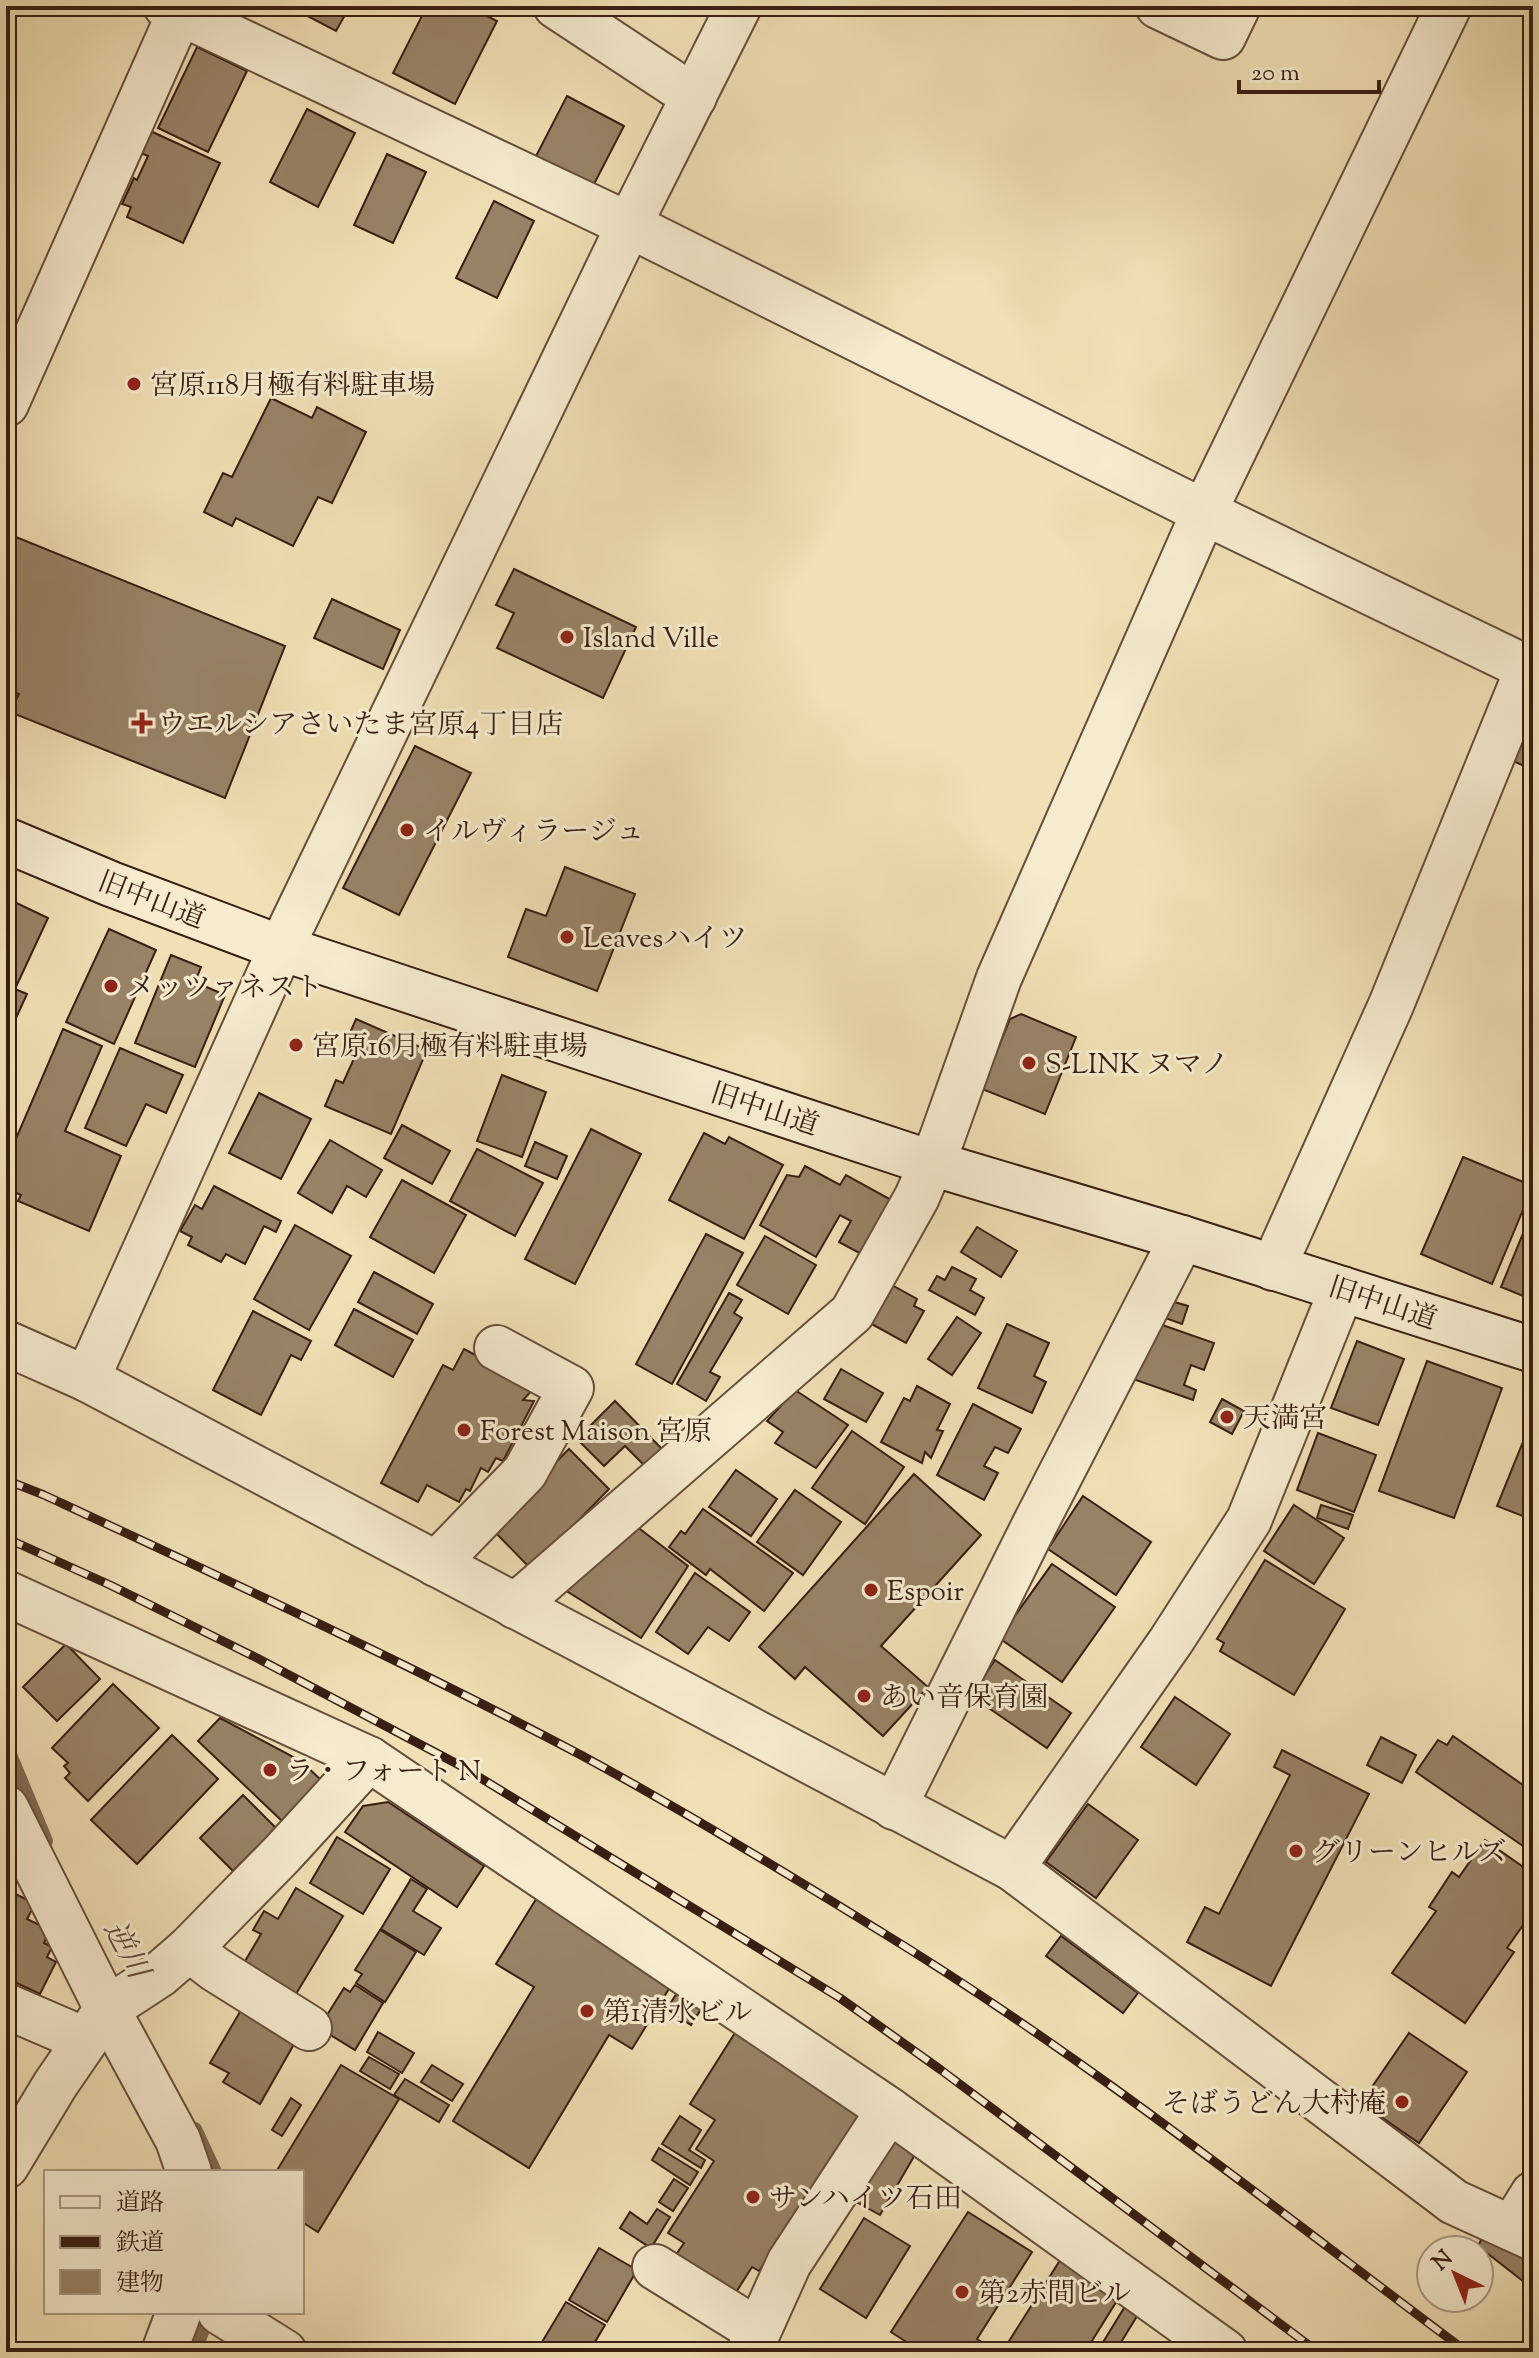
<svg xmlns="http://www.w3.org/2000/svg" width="1539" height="2358" font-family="'Sorts Mill Goudy','Noto Serif JP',serif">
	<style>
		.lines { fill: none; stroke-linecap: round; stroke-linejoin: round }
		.stream { stroke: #816b53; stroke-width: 14 }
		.building { fill: #988367; stroke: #381e13; stroke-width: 2 }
		.minor-casing { stroke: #664e3c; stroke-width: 48 }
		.secondary-casing { stroke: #381e13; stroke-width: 48 }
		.minor { stroke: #f6ebcf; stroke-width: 44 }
		.secondary { stroke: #f6ebcf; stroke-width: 44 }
		.rail-casing { stroke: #381e13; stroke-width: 9 }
		.rail { stroke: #f6ebcf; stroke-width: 6; stroke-dasharray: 18; stroke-linecap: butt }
		.poi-dot { fill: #8f2418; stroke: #f6ebcf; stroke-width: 3 }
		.labels { text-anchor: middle; stroke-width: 6; stroke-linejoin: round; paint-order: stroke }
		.poi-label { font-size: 28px; fill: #381e13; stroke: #f6ebcf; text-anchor: start }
		.street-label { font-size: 28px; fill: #381e13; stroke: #f6ebcf }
		.water-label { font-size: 30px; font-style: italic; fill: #634b38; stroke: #f6ebcf }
	</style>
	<rect width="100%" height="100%" fill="#f1e0b5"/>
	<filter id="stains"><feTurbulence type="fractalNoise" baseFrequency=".0025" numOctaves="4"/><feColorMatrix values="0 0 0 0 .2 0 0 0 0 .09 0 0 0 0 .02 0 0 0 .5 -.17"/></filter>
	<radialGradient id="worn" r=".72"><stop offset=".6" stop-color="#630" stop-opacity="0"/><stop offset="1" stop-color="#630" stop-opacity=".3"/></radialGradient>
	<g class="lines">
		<g class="stream">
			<path d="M6,1745L46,1841"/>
			<path d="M195,2129L215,2172"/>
			<path d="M195,2352L209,2312"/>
		</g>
	</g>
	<g class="building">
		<path d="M295,6H350L336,31L294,9Z"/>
		<path d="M427,6H467L497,21L455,104L393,73Z"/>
		<path d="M197,47L247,71L208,152L158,128Z"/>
		<path d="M567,96L624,126L592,188L535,158Z"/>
		<path d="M307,109L355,133L318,207L270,182Z"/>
		<path d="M146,129L220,163L183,243L127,217L131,207L122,204L134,178L137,180L148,156L136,151Z"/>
		<path d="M387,154L426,172L393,243L354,225Z"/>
		<path d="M494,201L534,221L497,298L456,278Z"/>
		<path d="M271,398L312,418L317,407L366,432L332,503L318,497L293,546L236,518L232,526L204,512L223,473L232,477Z"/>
		<path d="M6,533L285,646L225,798L10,712L19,694L6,689Z"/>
		<path d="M514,569L636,627L603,698L497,648L514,613L496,605Z"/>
		<path d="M332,599L400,630L383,669L314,638Z"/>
		<path d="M1533,712V770L1511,760Z"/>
		<path d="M415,746L471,773L399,915L343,888Z"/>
		<path d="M565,867L635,894L597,991L508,957L526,909L546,916Z"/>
		<path d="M6,898L48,918L15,989L27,994L6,1040Z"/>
		<path d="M109,929L156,950L114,1044L66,1022Z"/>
		<path d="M171,955L201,967L195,982L225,995L195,1067L135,1043Z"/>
		<path d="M1021,1014L1076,1037L1045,1114L982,1089L1010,1019Z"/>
		<path d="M356,1019L427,1050L391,1134L325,1106L336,1080L343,1083L356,1054L343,1049Z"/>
		<path d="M63,1029L102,1046L65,1131L121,1156L89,1231L18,1201L21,1195L8,1189L11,1182L6,1180V1162Z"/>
		<path d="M120,1048L183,1075L166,1113L146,1104L126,1146L85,1128Z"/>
		<path d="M502,1075L546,1092L522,1157L477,1141Z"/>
		<path d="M259,1093L311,1119L281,1179L229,1153Z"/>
		<path d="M402,1125L450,1151L432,1184L384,1158Z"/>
		<path d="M591,1129L641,1154L575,1284L525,1259Z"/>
		<path d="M704,1133L725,1144L729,1137L783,1165L744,1239L669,1200Z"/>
		<path d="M330,1140L382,1170L366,1197L347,1186L332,1213L298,1193Z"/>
		<path d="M535,1142L567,1156L557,1179L525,1166Z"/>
		<path d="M477,1149L543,1183L515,1236L450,1201Z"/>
		<path d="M1463,1157L1533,1186L1492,1284L1421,1254Z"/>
		<path d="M805,1166L840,1185L846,1175L893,1201L863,1255L839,1242L851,1221L840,1215L816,1257L760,1225L787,1175L799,1177Z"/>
		<path d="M402,1180L466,1215L434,1273L370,1237Z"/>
		<path d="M214,1186L281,1221L276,1232L264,1226L245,1264L226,1254L221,1262L188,1245L192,1237L180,1231L195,1205L202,1209Z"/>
		<path d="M1533,1209V1300L1501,1287Z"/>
		<path d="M295,1225L351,1256L309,1330L254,1299Z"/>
		<path d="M977,1227L1017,1251L1001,1277L961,1252Z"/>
		<path d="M706,1234L743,1253L672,1384L636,1364Z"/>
		<path d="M765,1236L816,1265L788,1314L737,1285Z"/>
		<path d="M952,1267L976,1279L970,1290L984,1298L975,1315L929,1290L937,1276L945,1280Z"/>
		<path d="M374,1272L433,1304L417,1334L358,1302Z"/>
		<path d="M890,1284L917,1299L914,1306L924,1311L906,1343L868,1322Z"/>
		<path d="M729,1293L742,1300L734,1313L742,1318L710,1372L720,1377L706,1401L677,1384Z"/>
		<path d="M1171,1301L1188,1306L1182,1324L1165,1318Z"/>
		<path d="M354,1309L413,1340L393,1377L335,1345Z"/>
		<path d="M253,1311L311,1341L301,1360L291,1355L261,1415L213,1390Z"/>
		<path d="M957,1317L981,1333L952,1375L928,1359Z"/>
		<path d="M1151,1321L1214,1343L1204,1370L1191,1365L1184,1385L1196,1390L1193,1400L1130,1378Z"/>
		<path d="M1007,1324L1049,1343L1034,1376L1046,1382L1032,1413L978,1388Z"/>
		<path d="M1357,1341L1404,1359L1378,1425L1331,1408Z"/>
		<path d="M464,1349L535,1387L523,1400L534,1401L503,1461L496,1458L488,1472L481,1468L470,1491L466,1489L459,1502L427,1485L418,1502L381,1483L443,1365L453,1370Z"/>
		<path d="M1427,1361L1502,1388L1454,1518L1379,1491Z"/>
		<path d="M841,1369L883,1393L866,1422L824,1399Z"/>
		<path d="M917,1386L950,1404L937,1430L943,1431L931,1458L925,1452L922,1463L881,1442L904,1398L910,1401Z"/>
		<path d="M795,1390L848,1425L816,1468L775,1443L783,1432L767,1421Z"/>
		<path d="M1222,1399L1244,1411L1232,1434L1210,1422Z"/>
		<path d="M615,1401L663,1450L646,1467L625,1446L604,1466L577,1439Z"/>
		<path d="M973,1404L1021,1429L1008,1453L995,1447L984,1466L998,1473L984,1500L937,1475Z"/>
		<path d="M1533,1417V1520L1497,1506Z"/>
		<path d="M852,1431L904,1467L865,1524L812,1488Z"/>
		<path d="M1318,1433L1376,1455L1354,1512L1297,1490Z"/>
		<path d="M569,1449L609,1489L531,1569L491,1528Z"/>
		<path d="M736,1470L777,1499L751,1536L709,1507Z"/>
		<path d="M914,1474L981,1535L881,1646L928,1687L883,1736L805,1667L795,1679L759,1647Z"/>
		<path d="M795,1490L841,1522L803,1575L757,1542Z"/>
		<path d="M1083,1496L1151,1542L1116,1595L1048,1549Z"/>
		<path d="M1294,1505L1344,1538L1314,1584L1264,1551Z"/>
		<path d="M1321,1505L1353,1515L1348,1529L1317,1518Z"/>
		<path d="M703,1509L793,1573L764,1611L710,1569L706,1575L669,1547L681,1531L685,1534Z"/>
		<path d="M627,1519L688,1566L641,1638L565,1590Z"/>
		<path d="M1265,1560L1345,1609L1294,1695L1220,1651L1224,1643L1217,1639Z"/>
		<path d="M1052,1564L1115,1607L1062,1682L999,1638Z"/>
		<path d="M695,1573L750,1612L729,1641L708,1627L688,1654L656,1632Z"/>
		<path d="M66,1644L100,1679L57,1721L23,1687Z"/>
		<path d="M995,1660L1071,1713L1047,1748L971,1696Z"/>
		<path d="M113,1684L159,1728L88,1801L65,1778L70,1773L64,1766L68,1763L52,1748Z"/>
		<path d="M1175,1697L1230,1734L1196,1785L1141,1747Z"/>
		<path d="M220,1718L301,1761L321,1780L282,1821L198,1741Z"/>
		<path d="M172,1735L218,1779L137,1864L91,1820Z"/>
		<path d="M1453,1736L1533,1792V1853L1416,1772L1438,1740L1447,1745Z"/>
		<path d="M1381,1737L1416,1755L1402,1783L1367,1765Z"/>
		<path d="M1282,1750L1369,1794L1271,1986L1187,1942L1205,1907L1219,1914L1290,1775L1274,1767Z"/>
		<path d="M243,1795L276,1828L233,1871L200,1838Z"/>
		<path d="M388,1802L484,1866L457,1907L345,1832L363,1806Z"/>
		<path d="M1088,1804L1138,1840L1096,1898L1046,1862Z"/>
		<path d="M337,1837L390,1869L363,1914L310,1883Z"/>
		<path d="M1485,1840L1533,1874V1911L1507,1948L1514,1952L1465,2023L1392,1973L1436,1911L1429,1907L1452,1872L1459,1877Z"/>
		<path d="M411,1879L427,1889L413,1911L441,1928L424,1955L381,1929Z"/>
		<path d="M296,1888L343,1916L296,1994L244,1963L261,1934L253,1930L264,1911L278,1919Z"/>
		<path d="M6,1889L35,1904L27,1919L50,1930L44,1943L52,1947L47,1957L56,1962L40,1994L6,1978Z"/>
		<path d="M541,1891L678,1974L632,2049L609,2035L529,2168L453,2121L534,1987L496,1964Z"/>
		<path d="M380,1930L416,1952L385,2002L356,1983L362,1974L355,1970Z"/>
		<path d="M1061,1936L1138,1993L1123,2013L1046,1956Z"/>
		<path d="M355,1985L383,2003L355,2050L319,2028L344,1988L350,1992Z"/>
		<path d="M678,1991L703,2006L691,2025L667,2009Z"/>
		<path d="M244,2005L298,2037L260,2104L223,2082L229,2073L210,2063Z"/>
		<path d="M740,2025L871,2108L759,2271L752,2267L733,2297L673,2259L684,2243L668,2233L714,2161L696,2149L715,2120L690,2104Z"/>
		<path d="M378,2032L414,2053L402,2073L367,2052Z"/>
		<path d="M1409,2033L1467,2072L1419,2143L1361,2103Z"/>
		<path d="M369,2057L399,2074L390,2089L360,2071Z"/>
		<path d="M341,2065L399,2099L318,2232L302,2222V2172H276Z"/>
		<path d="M432,2065L463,2084L452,2101L421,2082Z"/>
		<path d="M405,2079L449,2105L439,2122L394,2095Z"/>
		<path d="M291,2098L301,2105L282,2136L272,2130Z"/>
		<path d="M680,2116L701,2130L689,2150L705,2160L701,2168L662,2144Z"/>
		<path d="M893,2130L920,2146L880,2215L853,2200Z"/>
		<path d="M659,2148L698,2172L690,2185L652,2160Z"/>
		<path d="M674,2179L688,2188L673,2211L659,2202Z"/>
		<path d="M657,2209L670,2217L651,2248L620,2228L630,2212L647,2224Z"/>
		<path d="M968,2212L1032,2252L977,2339L990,2347L987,2352H922L891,2332Z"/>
		<path d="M864,2218L910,2246L866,2318L820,2289Z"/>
		<path d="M1483,2236L1533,2261V2289L1478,2246Z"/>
		<path d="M599,2248L637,2270L607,2322L569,2300Z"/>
		<path d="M1064,2254L1123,2291L1085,2352H1008L1004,2349Z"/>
		<path d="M1129,2300L1142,2308L1115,2352H1097Z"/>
		<path d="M566,2302L605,2325L589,2352H536Z"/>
	</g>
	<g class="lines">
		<g class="minor-casing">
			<g id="minor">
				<path d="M166,6L629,225L1204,512L1533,671"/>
				<path d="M556,6L694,97"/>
				<path d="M1158,6L1223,37L1238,6"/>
				<path d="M6,404L180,12"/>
				<path d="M1273,1268L1391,1005L1528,668"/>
				<path d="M6,1343L87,1379L1012,1868L1454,2202L1533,2238"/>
				<path d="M87,1379L281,948L629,225L739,6"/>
				<path d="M436,1564L525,1472L571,1388L497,1348"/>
				<path d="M6,1593L369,1759L889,2110L1225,2352"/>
				<path d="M515,1606L852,1313L917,1197L942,1138L999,978L1204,512L1449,6"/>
				<path d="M894,1807L1035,1524L1182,1238"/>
				<path d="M6,1808L107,2009L178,2140L189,2172"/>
				<path d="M1012,1868L1171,1641L1249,1520L1342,1289"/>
				<path d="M189,1949L215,1969L309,2028"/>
				<path d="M6,2006L85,2040"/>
				<path d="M6,2166L55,2085L107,2009L159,1975L189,1949L282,1854L369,1759"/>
				<path d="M1512,2228L1533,2194"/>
				<path d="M655,2267L758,2331"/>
				<path d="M220,2312L284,2352"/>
				<path d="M164,2352L179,2312"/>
				<path d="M749,2352L789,2263L889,2110"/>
			</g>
		</g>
		<g class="secondary-casing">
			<path id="secondary" d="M6,840L111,884L281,948L931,1163L1182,1238L1533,1350"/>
		</g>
		<use href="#minor" class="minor"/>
		<use href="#secondary" class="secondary"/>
		<g class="rail-casing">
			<g id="rail">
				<path d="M6,1480L44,1495C223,1578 403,1661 579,1754C679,1808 778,1868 875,1928C1082,2054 1273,2207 1467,2352"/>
				<path d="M6,1538L110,1585L257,1658L461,1766L840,1998L941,2070L1318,2352"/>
			</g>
		</g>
		<use href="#rail" class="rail"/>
	</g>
	<g class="poi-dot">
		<circle cx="134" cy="384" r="8"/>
		<circle cx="567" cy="637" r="8"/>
		<path d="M138 711h8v8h8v8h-8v8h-8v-8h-8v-8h8z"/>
		<circle cx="407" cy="830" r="8"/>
		<circle cx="567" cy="937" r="8"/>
		<circle cx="111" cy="986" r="8"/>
		<circle cx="296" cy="1045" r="8"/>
		<circle cx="1029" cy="1063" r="8"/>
		<circle cx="1227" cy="1417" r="8"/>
		<circle cx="464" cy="1430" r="8"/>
		<circle cx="871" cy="1590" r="8"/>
		<circle cx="864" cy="1696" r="8"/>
		<circle cx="270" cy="1770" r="8"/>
		<circle cx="1296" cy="1851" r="8"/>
		<circle cx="587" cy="2011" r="8"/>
		<circle cx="1402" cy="2102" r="8"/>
		<circle cx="753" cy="2197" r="8"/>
		<circle cx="962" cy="2292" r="8"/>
	</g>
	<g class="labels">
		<g class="poi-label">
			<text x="150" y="394">宮原118月極有料駐車場</text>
			<text x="583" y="647">Island Ville</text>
			<text x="158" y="733">ウエルシアさいたま宮原4丁目店</text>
			<text x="423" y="840">イルヴィラージュ</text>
			<text x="583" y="947">Leavesハイツ</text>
			<text x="127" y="996">メッツァネスト</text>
			<text x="312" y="1055">宮原16月極有料駐車場</text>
			<text x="1045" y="1073">S-LINK ヌマノ</text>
			<text x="1243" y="1427">天満宮</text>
			<text x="480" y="1440">Forest Maison 宮原</text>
			<text x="887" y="1600">Espoir</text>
			<text x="880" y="1706">あい音保育園</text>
			<text x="286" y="1780">ラ・フォート N</text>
			<text x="1312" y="1861">グリーンヒルズ</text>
			<text x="603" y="2021">第1清水ビル</text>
			<text x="1386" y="2112" text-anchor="end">そばうどん大村庵</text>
			<text x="769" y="2207">サンハイツ石田</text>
			<text x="978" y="2302">第2赤間ビル</text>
		</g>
		<g class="street-label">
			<text transform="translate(152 899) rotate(21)" y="10">旧中山道</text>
			<text transform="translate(765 1108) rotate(18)" y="10">旧中山道</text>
			<text transform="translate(1383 1302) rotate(18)" y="10">旧中山道</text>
		</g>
		<g class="water-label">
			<text transform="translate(127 1949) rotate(62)" y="10">逆川</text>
		</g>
	</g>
	<rect width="1539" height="2358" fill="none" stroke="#f1e0b5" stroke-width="32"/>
	<rect x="8" y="8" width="1523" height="2342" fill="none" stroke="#381e13" stroke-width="4"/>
	<rect x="16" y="16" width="1507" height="2326" fill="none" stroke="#381e13" stroke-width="2"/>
	<rect x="44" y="2170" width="260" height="144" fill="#f6ebcf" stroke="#aa9984" stroke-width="2"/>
	<rect x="60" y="2196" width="40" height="12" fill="#f6ebcf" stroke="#aa9984" stroke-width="2"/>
	<text x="116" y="2210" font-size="24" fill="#381e13">道路</text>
	<rect x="60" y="2236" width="40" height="12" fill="#381e13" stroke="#aa9984" stroke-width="2"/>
	<text x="116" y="2250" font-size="24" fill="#381e13">鉄道</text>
	<rect x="60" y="2270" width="40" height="24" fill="#988367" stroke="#aa9984" stroke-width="2"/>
	<text x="116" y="2290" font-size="24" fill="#381e13">建物</text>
	<g transform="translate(1455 2274) rotate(317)"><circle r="38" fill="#f6ebcf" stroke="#aa9984" stroke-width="2"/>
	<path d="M0-6L14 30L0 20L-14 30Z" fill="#8f2418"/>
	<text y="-12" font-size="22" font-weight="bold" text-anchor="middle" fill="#381e13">N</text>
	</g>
	<path d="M1239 80v12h140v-12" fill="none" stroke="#381e13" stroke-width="4"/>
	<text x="1251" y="80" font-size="24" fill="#381e13" stroke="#f6ebcf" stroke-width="6" paint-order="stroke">20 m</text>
	<rect width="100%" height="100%" filter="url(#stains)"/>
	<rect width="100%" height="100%" fill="url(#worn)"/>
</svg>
